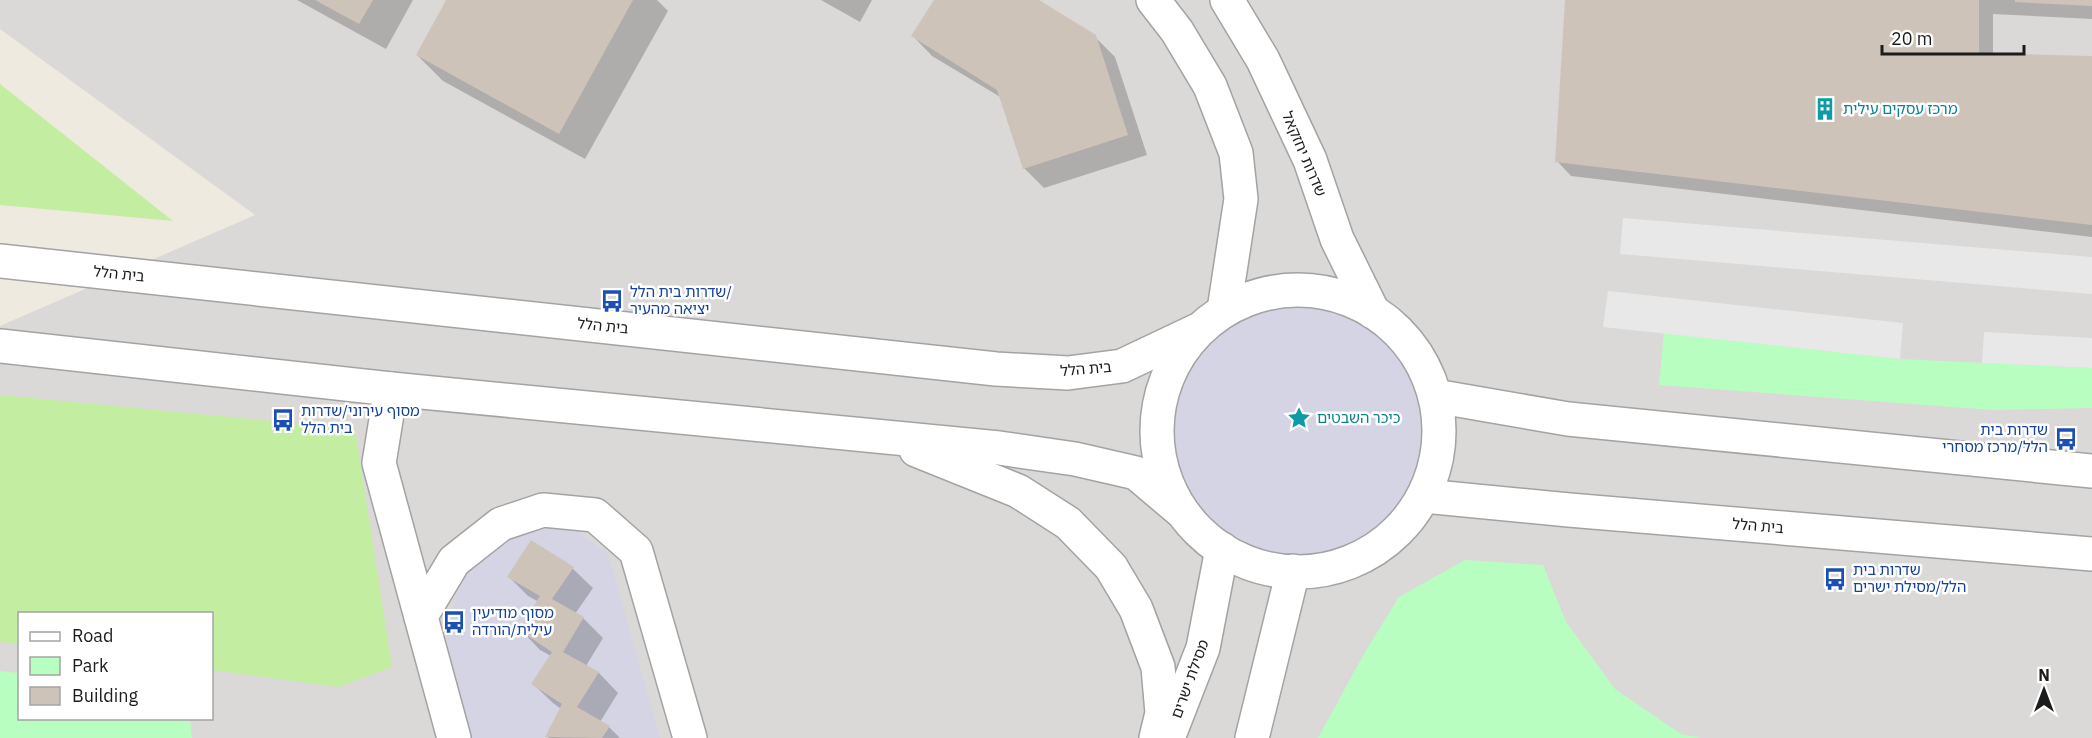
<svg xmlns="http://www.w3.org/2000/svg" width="2092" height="738" font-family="'IBM Plex Sans','Noto Sans Hebrew',sans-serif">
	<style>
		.residential { fill: #dad9d8; fill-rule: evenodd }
		.grass { fill: #c3eea1 }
		.park { fill: #b8fec0 }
		.parking { fill: #e8e8e8 }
		.plaza { fill: #d5d4e4 }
		.shadow { fill: #0003 }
		.building { fill: #cec3b9 }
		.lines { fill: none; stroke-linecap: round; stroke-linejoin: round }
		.minor-casing { stroke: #a3a3a3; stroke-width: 36 }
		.minor { stroke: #fff; stroke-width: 33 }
		.labels { text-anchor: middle; stroke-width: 5; stroke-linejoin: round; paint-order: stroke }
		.culture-label { font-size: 15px; fill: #0d838f; stroke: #fff; text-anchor: start }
		.street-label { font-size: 15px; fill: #1c1c1c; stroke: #fff }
		.transit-label { font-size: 15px; fill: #164399; stroke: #fff; text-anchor: start }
	</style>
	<rect width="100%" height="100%" fill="#eeeae0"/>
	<path class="residential" d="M0,0H2092V738H0V326L255,215L0,29ZM20,614H212V718H20Z"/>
	<g class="grass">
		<path d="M0,84L173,221L0,205Z"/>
		<path d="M0,395L355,429L392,667L338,687L212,670V614H20L19,644L0,642Z"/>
	</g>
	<g class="park">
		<path d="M1664,333L1900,359L2092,368V408L1993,410L1659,385Z"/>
		<path d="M1465,560L1543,565L1566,622L1615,689L1681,734L1702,738H1318L1365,652L1399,597Z"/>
		<path d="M0,671L19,673L20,718L190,719L192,738H0Z"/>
	</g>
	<g class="parking">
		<path d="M1623,218L2092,257V294L1620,254Z"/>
		<path d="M1608,291L1903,323L1900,359L1603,327Z"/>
		<path d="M1984,332L2092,338V368L1982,363Z"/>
	</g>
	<g class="plaza">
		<path d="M1301,295L1347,304L1388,327L1420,360L1434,398L1440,438L1433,477L1416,513L1387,540L1352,564L1310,574L1267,571L1227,554L1194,527L1170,489L1159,444L1164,399L1183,357L1211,319L1255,302Z"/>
		<path d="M556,518L608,553L660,738H472L445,649L459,584L487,548Z"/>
	</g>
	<g class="shadow">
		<path d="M297,0H413L386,49Z"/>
		<path d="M448,0H657L668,11L585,159L443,81L417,55Z"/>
		<path d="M821,0H872L860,22Z"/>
		<path d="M935,0H1036L1095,37L1115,57L1147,155L1044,188L1024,168L1002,98L932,56L913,36Z"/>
		<path d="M1566,0H2092V19L1993,14V55L2092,57V237L1571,176L1557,161Z"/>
		<path d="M531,542L573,569L593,588L575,614L583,618L603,638L586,666L599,673L618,693L600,722L609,727L620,738H549L547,736L561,709L553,703L533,684L551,656L540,650L521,630L539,602L528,596L509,577Z"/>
	</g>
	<g class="building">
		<path d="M315,0H373L359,24Z"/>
		<path d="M446,0H633L559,134L416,55Z"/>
		<path d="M934,0H1039L1096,35L1128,135L1023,169L997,90L911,36Z"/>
		<path d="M1565,0H1979V53L2092,56V225L1555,162Z"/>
		<path d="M2015,0H2092V6L2015,2Z"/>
		<path d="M531,540L574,567L552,599L584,617L563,652L599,672L577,707L610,726L602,738L545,737L562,704L531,684L552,652L519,630L540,596L507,577Z"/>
	</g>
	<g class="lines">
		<g class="minor-casing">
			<g id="minor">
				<path d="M1153,0L1177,31L1210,86L1236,153L1241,199L1224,310"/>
				<path d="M1227,0L1263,60L1310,160L1337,239L1373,312"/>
				<path d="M0,261L996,369L1068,373L1122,366L1198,330"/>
				<circle cx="1298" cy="431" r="141"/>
				<path d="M0,346L391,389L999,448L1075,459L1136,473L1181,511"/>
				<path d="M391,389L379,463L454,738"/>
				<path d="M1435,396L1568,419L2092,471"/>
				<path d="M916,450L1018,491L1068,523L1111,567L1136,609L1158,667L1162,713L1156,738"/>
				<path d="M1424,496L1569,510L2092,554"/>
				<path d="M421,616L454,561L501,524L543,510L595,515L636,551L690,738"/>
				<path d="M1168,738L1203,648L1222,549"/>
				<path d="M1252,738L1293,571"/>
			</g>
		</g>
		<use href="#minor" class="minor"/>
	</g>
	<defs>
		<g id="building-bare" transform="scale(1.8)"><path d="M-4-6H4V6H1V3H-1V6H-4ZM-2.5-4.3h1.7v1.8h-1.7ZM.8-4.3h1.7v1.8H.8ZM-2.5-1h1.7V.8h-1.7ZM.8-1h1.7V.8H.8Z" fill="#0f9aa8" stroke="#fff" stroke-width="2.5" paint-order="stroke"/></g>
		<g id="bus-bare" transform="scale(1.8)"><path d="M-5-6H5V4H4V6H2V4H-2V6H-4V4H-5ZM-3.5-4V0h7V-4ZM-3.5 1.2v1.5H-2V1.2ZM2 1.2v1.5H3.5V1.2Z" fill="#1a4fb4" stroke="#fff" stroke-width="2.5" paint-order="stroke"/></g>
		<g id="sight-bare" transform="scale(1.8)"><path d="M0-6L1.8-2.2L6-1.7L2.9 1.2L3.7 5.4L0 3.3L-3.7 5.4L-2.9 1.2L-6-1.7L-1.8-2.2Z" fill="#0f9aa8" stroke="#fff" stroke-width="2.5" paint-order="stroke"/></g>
	</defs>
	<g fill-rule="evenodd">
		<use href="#building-bare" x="1825" y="109"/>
		<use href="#bus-bare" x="612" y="301"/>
		<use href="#sight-bare" x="1299" y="418"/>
		<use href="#bus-bare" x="283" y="420"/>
		<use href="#bus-bare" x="2066" y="439"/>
		<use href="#bus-bare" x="1835" y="579"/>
		<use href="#bus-bare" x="454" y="622"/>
	</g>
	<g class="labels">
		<g class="culture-label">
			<text x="1843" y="114">מרכז עסקים עילית</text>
			<text x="1317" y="423">כיכר השבטים</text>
		</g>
		<g class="street-label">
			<text transform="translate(1304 154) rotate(67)" y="5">שדרות יחזקאל</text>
			<text transform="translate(119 274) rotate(6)" y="5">בית הלל</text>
			<text transform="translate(603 326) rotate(6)" y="5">בית הלל</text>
			<text transform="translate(1086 369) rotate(-5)" y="5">בית הלל</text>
			<text transform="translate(1758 526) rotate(5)" y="5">בית הלל</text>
			<text transform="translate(1190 679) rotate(-70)" y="5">מסילת ישרים</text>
		</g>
		<g class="transit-label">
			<text x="630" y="297">שדרות בית הלל/<tspan x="630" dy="17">יציאה מהעיר</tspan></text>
			<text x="301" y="416">מסוף עירוני/שדרות<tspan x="301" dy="17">בית הלל</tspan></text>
			<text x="2048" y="435" text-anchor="end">שדרות בית<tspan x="2048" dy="17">הלל/מרכז מסחרי</tspan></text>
			<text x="1853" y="575">שדרות בית<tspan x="1853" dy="17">הלל/מסילת ישרים</tspan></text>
			<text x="472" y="618">מסוף מודיעין<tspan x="472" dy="17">עילית/הורדה</tspan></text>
		</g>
	</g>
	<rect x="18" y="612" width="195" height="108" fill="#ffffff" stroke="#a4a4a4" stroke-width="1.5"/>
	<rect x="30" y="632" width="30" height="9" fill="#ffffff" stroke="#a4a4a4" stroke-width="1.5"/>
	<text x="72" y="642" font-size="18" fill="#1c1c1c">Road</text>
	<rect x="30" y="657" width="30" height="18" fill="#b8fec0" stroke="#a4a4a4" stroke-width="1.5"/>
	<text x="72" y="672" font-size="18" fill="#1c1c1c">Park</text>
	<rect x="30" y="687" width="30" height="18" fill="#cec3b9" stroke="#a4a4a4" stroke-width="1.5"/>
	<text x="72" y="702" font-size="18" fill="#1c1c1c">Building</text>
	<g transform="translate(2044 690)" stroke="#ffffff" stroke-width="4.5" paint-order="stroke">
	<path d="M0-4.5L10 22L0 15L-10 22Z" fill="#1c1c1c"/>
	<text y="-9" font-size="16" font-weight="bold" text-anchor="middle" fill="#1c1c1c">N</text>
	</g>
	<path d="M1882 45v9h142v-9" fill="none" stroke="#1c1c1c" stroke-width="3"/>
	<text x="1891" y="45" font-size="18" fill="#1c1c1c" stroke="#ffffff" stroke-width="4.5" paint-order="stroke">20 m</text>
</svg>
